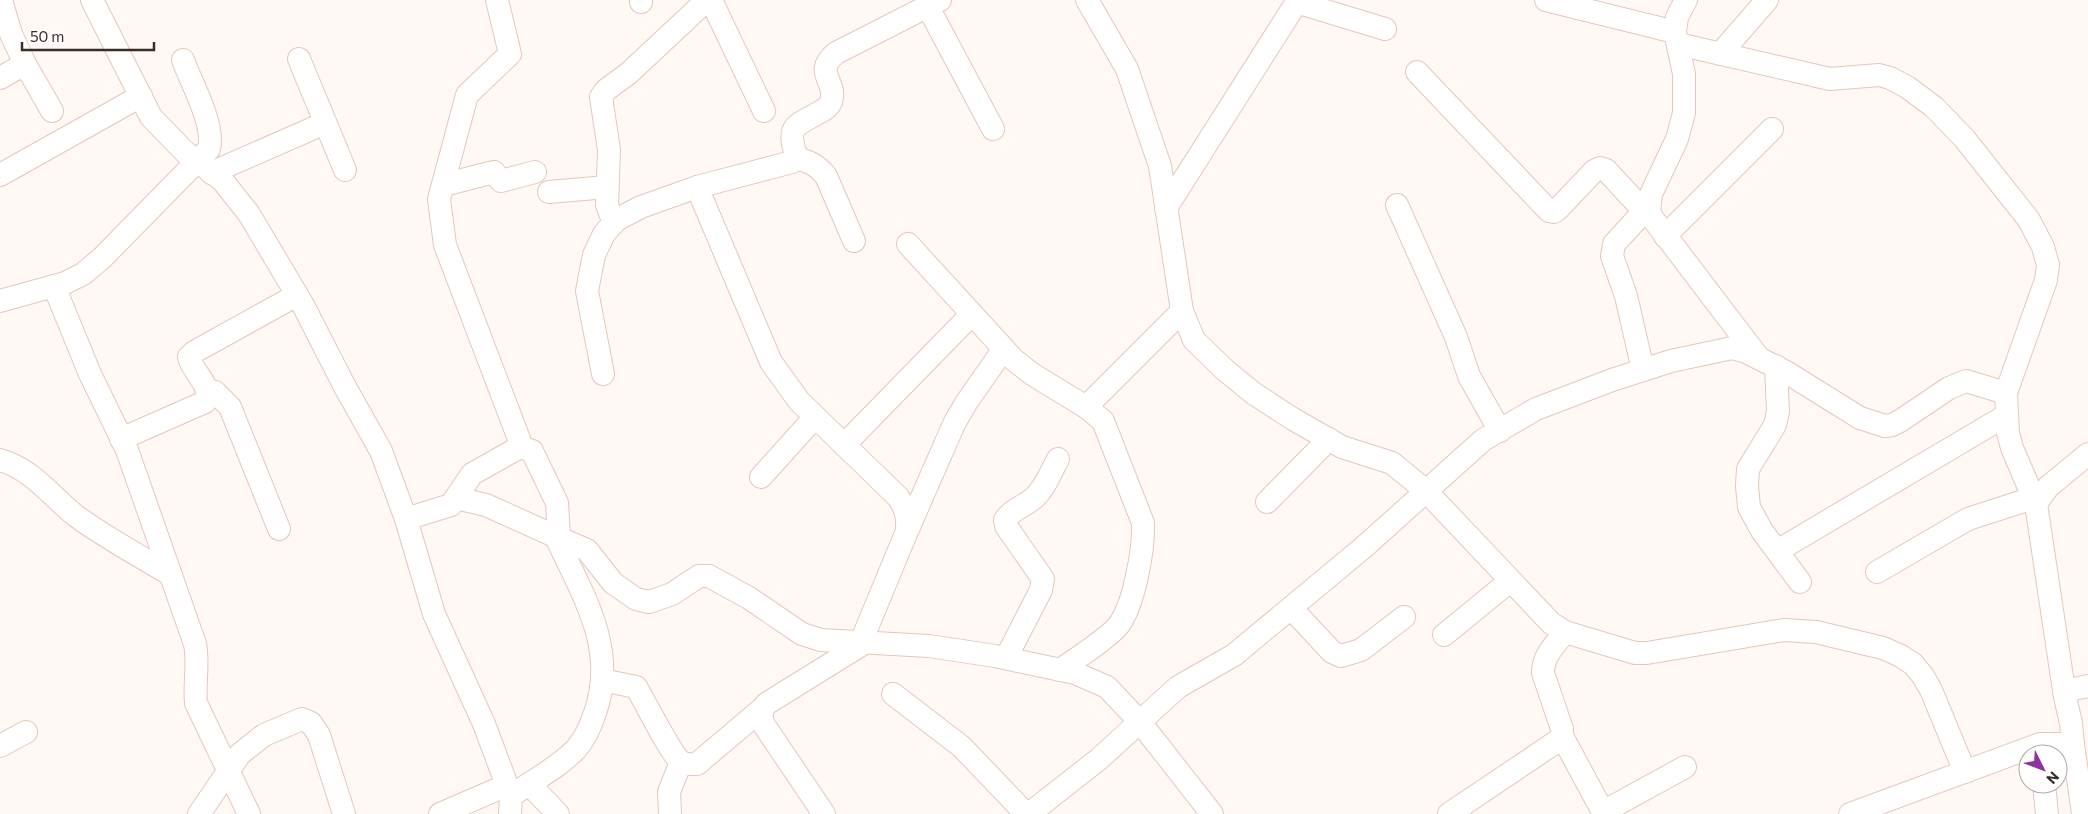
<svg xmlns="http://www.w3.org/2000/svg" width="2088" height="814" font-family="Commissioner,sans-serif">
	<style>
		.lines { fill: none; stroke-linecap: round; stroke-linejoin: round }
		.minor-casing { stroke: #e6c6bb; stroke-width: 24 }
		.minor { stroke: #fff; stroke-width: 22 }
	</style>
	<rect width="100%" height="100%" fill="#fff8f5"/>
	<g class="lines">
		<g class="minor-casing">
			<g id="minor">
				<path d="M1,0L11,34L25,64L52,111"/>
				<path d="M92,0L151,117L185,152L222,180L249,214L303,305L345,387L381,451L406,519"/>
				<path d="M497,0L510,54L467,95L439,199L445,245L519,439L520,447L472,474L451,505L406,519L434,614L484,724L511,796L510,814"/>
				<path d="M641,0V2"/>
				<path d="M711,0L764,111"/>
				<path d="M1087,0L1127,69L1160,166L1182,311L1194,340L1225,370L1253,393L1293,419L1342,447L1392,463L1426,491L1551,623L1565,632L1635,653H1647L1784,630L1816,632L1883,648L1901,656L1913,664L1923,676L1931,690L1965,772"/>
				<path d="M1546,0L1675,32"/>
				<path d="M1686,0L1677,17L1675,32L1684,74V113L1677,139L1651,194L1649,212L1653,219L1758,357"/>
				<path d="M1296,2L1385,29"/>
				<path d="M928,7L993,129"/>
				<path d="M1678,44L1830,79L1879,75L1890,78L1907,87L1934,107L1964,138L2029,220L2043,247L2048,265L2046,280L2006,393L2008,433L2012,448L2036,504"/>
				<path d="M1720,54L1767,0"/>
				<path d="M299,59L345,170"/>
				<path d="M1417,72L1549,211L1554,212L1558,209L1594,171L1600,168L1606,170L1644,211"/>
				<path d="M0,78L25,64"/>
				<path d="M795,158C809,161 817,165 826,176L854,241"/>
				<path d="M211,173L325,123"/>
				<path d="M0,175L141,96"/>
				<path d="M443,185L494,172L501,181L535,172"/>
				<path d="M697,187L771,362L799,401L898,497C906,509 908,516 907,531L861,642"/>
				<path d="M549,192L607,187"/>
				<path d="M1397,205L1456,337L1469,376L1500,431"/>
				<path d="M1166,208L1298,0"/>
				<path d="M614,223L607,205L609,150L601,97L606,90L629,73L707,0"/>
				<path d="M1665,236L1772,129"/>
				<path d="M908,244L1014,360L1032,374L1086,407L1103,421L1143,523C1144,549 1134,606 1118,626C1107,639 1076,659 1060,670"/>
				<path d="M54,286L90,374L127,450L195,644C199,664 194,683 196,703L249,814"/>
				<path d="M0,301L65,283L83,274L102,258L209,149C215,124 192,85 183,60"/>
				<path d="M1776,366L1778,411L1775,425L1748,469L1747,486L1749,507L1762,531L1800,582"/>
				<path d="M1643,370L1626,296L1612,256L1614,244L1649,206"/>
				<path d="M603,374L587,291L594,255L604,234L616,220L641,207L697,187L792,162L796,155C786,125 796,126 820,112C825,109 829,107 831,102C838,81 812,73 836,53L940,0"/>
				<path d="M208,391L215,392L230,407L279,529"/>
				<path d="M1086,407L1182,311"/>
				<path d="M121,439L205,402C214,387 192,372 189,357L194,352L297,295"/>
				<path d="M844,445L971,315"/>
				<path d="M520,447L532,451L557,503L559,538L587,550L613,583L636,599L649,602L672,594L699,576H709L749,598L802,634L821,640L929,646L995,656L1075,673L1107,687L1140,722L1212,814"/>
				<path d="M0,460C32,469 51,496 76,516C106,538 140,556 171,575"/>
				<path d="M761,477L815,417"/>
				<path d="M456,498L486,505L559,538"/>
				<path d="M1267,502L1329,439"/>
				<path d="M908,529L954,424L966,403L1003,350"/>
				<path d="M1777,551L2007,415"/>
				<path d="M1877,572L1968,519L2033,498"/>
				<path d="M1291,608L1332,652L1341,656L1361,650L1404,617"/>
				<path d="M1444,635L1510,581"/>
				<path d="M1006,658L1041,590L1043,579L1006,526L1005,520C1012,509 1025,506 1034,498C1045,488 1051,472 1058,459"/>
				<path d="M602,680L636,687C646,703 670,753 681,762C686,765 692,764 697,764L762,709"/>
				<path d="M2064,691L2088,686"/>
				<path d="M893,694L962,747L1026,814"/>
				<path d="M1562,736L1604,814"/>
				<path d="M2073,744L2083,814"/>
				<path d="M0,746L26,732"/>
				<path d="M529,784L558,814"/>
				<path d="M2044,784L2047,814"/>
				<path d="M511,796C532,781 558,768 576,749C585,739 591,725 595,713C618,648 582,594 556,537"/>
				<path d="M1603,812L1685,767"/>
				<path d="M199,814L240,754L264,735L302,719L311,723L319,735L344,814"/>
				<path d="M440,814L507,785"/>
				<path d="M670,814L669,792L681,762"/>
				<path d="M824,814L764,725C761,717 760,712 766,704L866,642"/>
				<path d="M1029,814L1099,759L1178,687L1234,655L1364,547L1483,440L1536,409L1612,380L1671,361L1732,348L1744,351L1786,372L1860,418L1885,426L1892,425L1900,421L1949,388L1966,381L2006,393"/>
				<path d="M1449,814L1559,740L1562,736V729L1543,673C1543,655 1555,645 1565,632"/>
				<path d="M1850,814L2040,744H2073L2071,723L2065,697L2036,504L2048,487L2088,454"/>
			</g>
		</g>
		<use href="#minor" class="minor"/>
	</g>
	<g transform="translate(2043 769) rotate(132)"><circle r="24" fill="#ffffff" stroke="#afaba9"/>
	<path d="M0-4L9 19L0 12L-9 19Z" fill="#8c33a0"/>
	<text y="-8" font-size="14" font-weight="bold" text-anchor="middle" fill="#382c27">N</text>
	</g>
	<path d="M22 42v8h132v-8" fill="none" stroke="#382c27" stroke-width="2.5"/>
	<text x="30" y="42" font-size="15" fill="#382c27" stroke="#ffffff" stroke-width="4" paint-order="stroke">50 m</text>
</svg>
